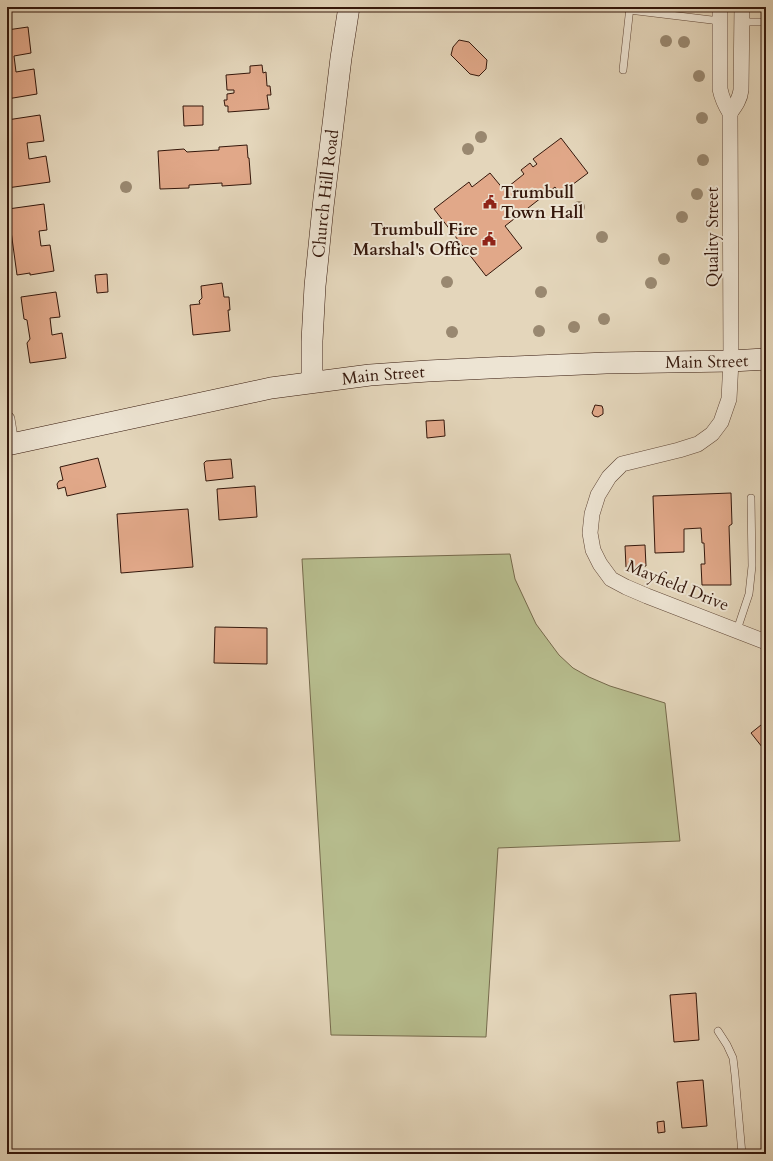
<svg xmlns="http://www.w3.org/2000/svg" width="773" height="1161" font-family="Cardo,serif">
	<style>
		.green { fill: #b7bd8e; stroke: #766a4c }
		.building { fill: #e1a889; stroke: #34170b }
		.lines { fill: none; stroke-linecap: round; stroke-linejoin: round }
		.service-casing { stroke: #604737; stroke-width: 8 }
		.minor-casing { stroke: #604737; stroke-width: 16 }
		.secondary-casing { stroke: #34170b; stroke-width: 22 }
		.service { stroke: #ede4d3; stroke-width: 7 }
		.minor { stroke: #ede4d3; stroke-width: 15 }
		.secondary { stroke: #ede4d3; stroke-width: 21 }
		.tree { fill: #998870 }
		.labels { text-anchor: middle; stroke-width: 4; stroke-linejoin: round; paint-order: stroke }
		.poi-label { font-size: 17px; font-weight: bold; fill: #34170b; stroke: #ede4d3; text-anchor: start }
		.street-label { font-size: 17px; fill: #34170b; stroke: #ede4d3 }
	</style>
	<rect width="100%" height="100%" fill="#e4d6bb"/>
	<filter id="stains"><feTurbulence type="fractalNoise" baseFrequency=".005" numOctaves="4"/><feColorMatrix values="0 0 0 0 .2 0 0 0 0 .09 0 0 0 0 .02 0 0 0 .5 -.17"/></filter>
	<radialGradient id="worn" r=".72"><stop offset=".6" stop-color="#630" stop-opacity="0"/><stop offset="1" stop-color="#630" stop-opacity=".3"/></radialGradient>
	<path class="green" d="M510,554L515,579L536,624L559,655L573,668L589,677L610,686L665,703L680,841L498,848L486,1037L331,1035L302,559Z"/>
	<g class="building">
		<path d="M28,27L31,53L14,56L16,72L34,69L37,94L7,99V30Z"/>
		<path d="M459,40L469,42L487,60L486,69L479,76L470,74L451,55L453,47Z"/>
		<path d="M262,65L263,73L266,72L267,86H270L271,95H267L269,109L228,112V106H225L224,100H227V94L234,93V90H227L226,75L250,73V66Z"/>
		<path d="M183,106H203V125L184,126Z"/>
		<path d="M40,115L44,141L27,143L29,159L46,156L50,182L7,188V120Z"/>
		<path d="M561,138L588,173L560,194L555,187L505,226L522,248L486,276L434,209L469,182L472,187L490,173L504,190L524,174L521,170L530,163L533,167L537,164L533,159Z"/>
		<path d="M247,145L248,158H249L251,184L222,186V183L189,185V188L160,189L158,151L184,149L187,152L219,150V147Z"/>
		<path d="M44,204L47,230L39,231L41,246L50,245L54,271L30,275V273L17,275L8,209Z"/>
		<path d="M107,274L108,292L97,293L95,275Z"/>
		<path d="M222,283L224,297H229L230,310H228L230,331L193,335L190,305L200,304L199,301L202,298L201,286Z"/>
		<path d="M56,292L60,317L50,318L52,335L62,333L66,358L30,363L27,343L30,339L27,320L24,319L21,297Z"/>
		<path d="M595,405L602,406L603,409V414L598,417L594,416L592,413Z"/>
		<path d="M444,420L445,436L427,438L426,421Z"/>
		<path d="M98,458L106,487L67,496L65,487L58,489L57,484L59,481L63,480L60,467Z"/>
		<path d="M231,459L233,478L206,481L204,463L206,461Z"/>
		<path d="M255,486L257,517L219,520L217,489Z"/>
		<path d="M731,493L732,524L729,526L731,585H702L701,564H705L704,543H702L701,528L684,529V552L655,553L653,496Z"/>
		<path d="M188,509L193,567L121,573L117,514Z"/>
		<path d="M645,545L646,566L626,567L625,546Z"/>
		<path d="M215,627L267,628V664L214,663Z"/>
		<path d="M766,721V752L751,733Z"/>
		<path d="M696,993L699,1040L674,1042L670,995Z"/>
		<path d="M703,1080L707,1126L682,1128L677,1082Z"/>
		<path d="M664,1121L665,1132L658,1133L657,1122Z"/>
	</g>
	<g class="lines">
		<g class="service-casing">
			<g id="service">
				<path d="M629,10L720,21"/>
				<path d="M742,22H766"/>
				<path d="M623,70L630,7"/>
				<path d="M737,630L749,594L752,566L751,498"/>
				<path d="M718,1031L727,1045L733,1058L735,1075L742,1154"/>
			</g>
		</g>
		<g class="minor-casing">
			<g id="minor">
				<path d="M720,7V89C722,99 725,105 730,113L731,361L729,399L721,422L712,434L698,444L679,450L622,464L609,477L598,495L592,514L590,533L593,550L600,564L611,579L626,587L647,596L766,642"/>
				<path d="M730,113C736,105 740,99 741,90L742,7"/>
				<path d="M7,419L11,444"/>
			</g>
		</g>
		<g class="secondary-casing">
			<g id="secondary">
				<path id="s1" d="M312,382V341L315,286L323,207L341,58L349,7"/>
				<path id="s2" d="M7,445L271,388L370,375L428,371L489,368L606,363L731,361L766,359"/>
			</g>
		</g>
		<use href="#service" class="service"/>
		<use href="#minor" class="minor"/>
		<use href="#secondary" class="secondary"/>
	</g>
	<g class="tree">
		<circle cx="666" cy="41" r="6"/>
		<circle cx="684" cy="42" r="6"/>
		<circle cx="699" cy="76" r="6"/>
		<circle cx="702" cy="118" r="6"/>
		<circle cx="481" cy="137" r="6"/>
		<circle cx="468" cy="149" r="6"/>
		<circle cx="703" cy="160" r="6"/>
		<circle cx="126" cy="187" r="6"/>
		<circle cx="697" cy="194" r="6"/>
		<circle cx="579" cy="207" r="6"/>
		<circle cx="682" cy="217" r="6"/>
		<circle cx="602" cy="237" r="6"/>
		<circle cx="664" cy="259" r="6"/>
		<circle cx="447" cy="282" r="6"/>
		<circle cx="651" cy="283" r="6"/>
		<circle cx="541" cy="292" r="6"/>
		<circle cx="604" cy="319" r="6"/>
		<circle cx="574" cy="327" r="6"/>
		<circle cx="539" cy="331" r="6"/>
		<circle cx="452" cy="332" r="6"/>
	</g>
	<defs>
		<g id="civic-bare" transform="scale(1.08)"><path d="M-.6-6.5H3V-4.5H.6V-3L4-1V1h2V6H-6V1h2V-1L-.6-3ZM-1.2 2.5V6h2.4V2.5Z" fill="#8f2418" stroke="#ede4d3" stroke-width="2.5" paint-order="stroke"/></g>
	</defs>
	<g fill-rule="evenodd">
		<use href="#civic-bare" x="490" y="202"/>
		<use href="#civic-bare" x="489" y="239"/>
	</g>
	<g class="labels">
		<g class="poi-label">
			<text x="501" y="198">Trumbull<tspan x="501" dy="20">Town Hall</tspan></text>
			<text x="478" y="235" text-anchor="end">Trumbull Fire<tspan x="478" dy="20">Marshal's Office</tspan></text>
		</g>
		<g class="street-label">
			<text dy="6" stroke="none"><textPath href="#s1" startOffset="189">Church Hill Road</textPath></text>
			<text transform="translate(712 237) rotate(-90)" y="6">Quality Street</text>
			<text dy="6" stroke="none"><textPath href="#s2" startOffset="707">Main Street</textPath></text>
			<text dy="6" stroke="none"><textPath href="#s2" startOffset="383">Main Street</textPath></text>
			<text transform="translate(678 585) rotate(22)" y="6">Mayfield Drive</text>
		</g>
	</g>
	<rect width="773" height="1161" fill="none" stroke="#e4d6bb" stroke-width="24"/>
	<rect x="8" y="8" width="757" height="1145" fill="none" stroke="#34170b" stroke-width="2"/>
	<rect x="12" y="12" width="749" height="1137" fill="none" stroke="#34170b"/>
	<rect width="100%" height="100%" filter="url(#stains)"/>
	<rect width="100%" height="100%" fill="url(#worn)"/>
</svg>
